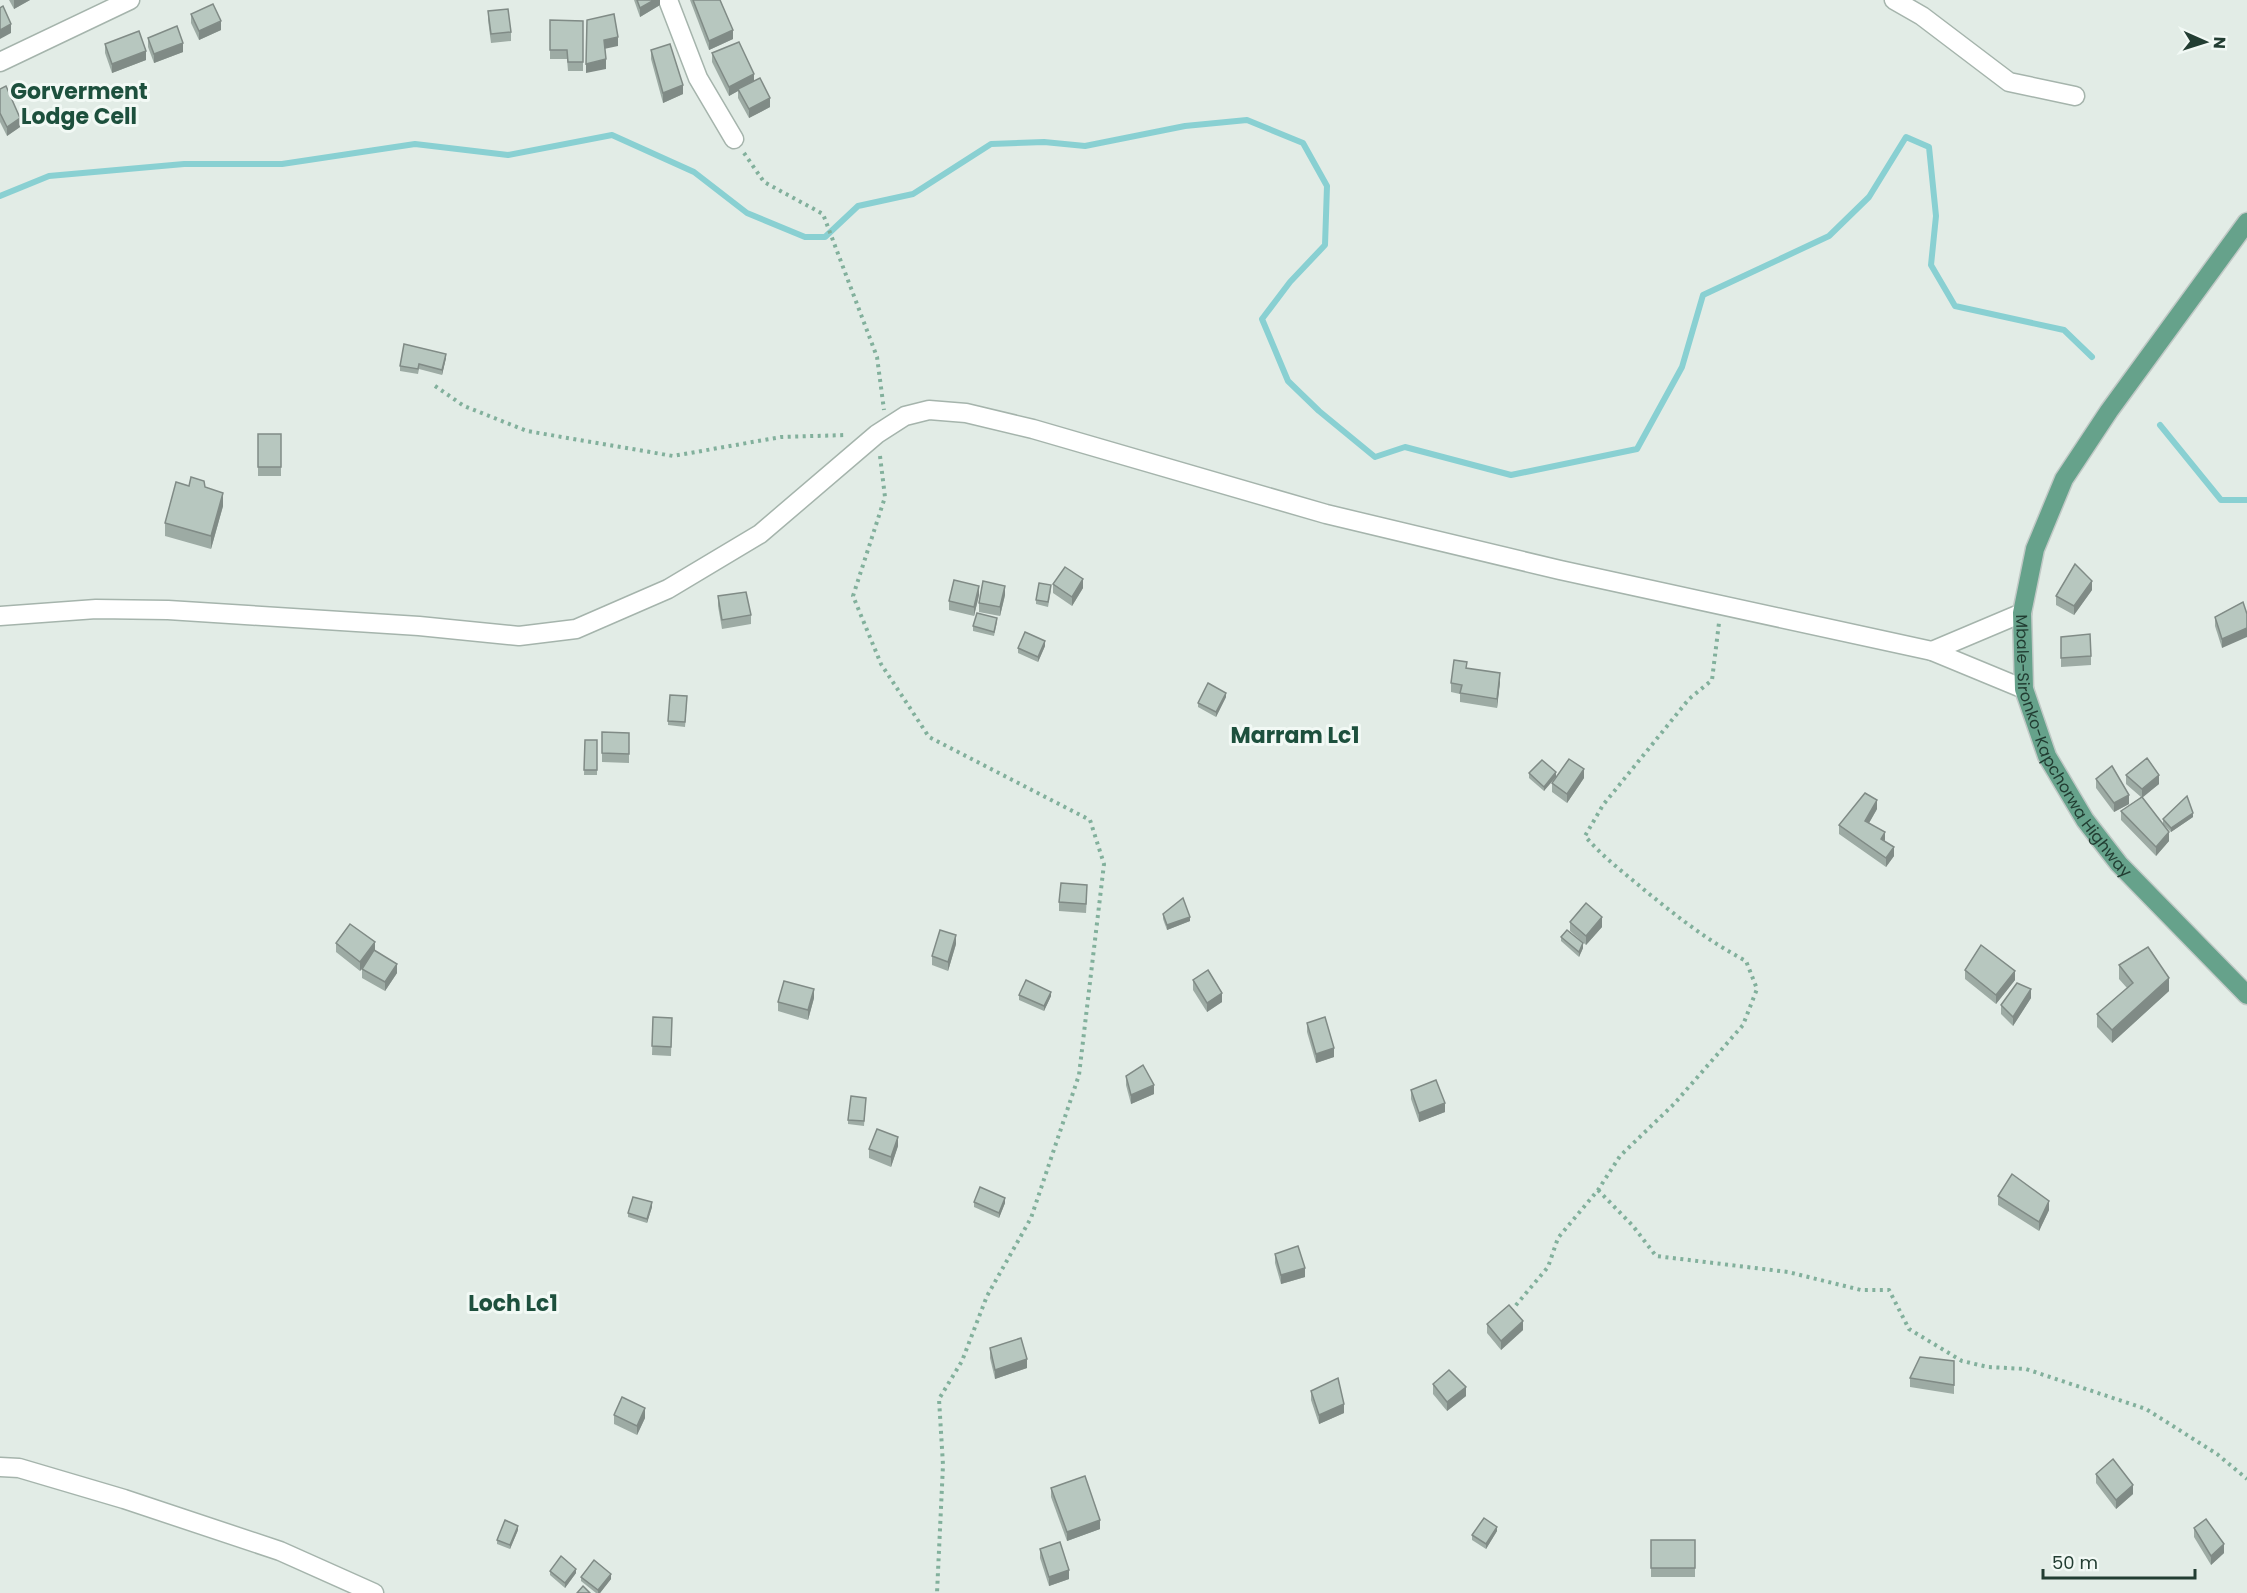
<svg xmlns="http://www.w3.org/2000/svg" width="2247" height="1593" font-family="Poppins,sans-serif">
	<style>
		.lines { fill: none; stroke-linecap: round; stroke-linejoin: round }
		.stream { stroke: #89d0d2; stroke-width: 6 }
		.street-casing { stroke: #a5b4ac; stroke-width: 21 }
		.primary-casing { stroke: #c1c9c6; stroke-width: 21 }
		.path { stroke: #82b09c; stroke-width: 4; stroke-dasharray: 3 4.5; stroke-linecap: butt }
		.street { stroke: #fff; stroke-width: 18 }
		.primary { stroke: #66a28b; stroke-width: 18 }
		.wall { fill: #9daba4 }
		.shaded-wall { fill: #808b86 }
		.building { fill: #b7c7bf; stroke: #808b86; stroke-width: 1.5 }
		.labels { text-anchor: middle; stroke-width: 6; stroke-linejoin: round; paint-order: stroke }
		.street-label { font-size: 16px; fill: #223d32; stroke: #f2f9f5 }
		.district-label { font-size: 22px; font-weight: bold; fill: #1d503d; stroke: #f2f9f5 }
	</style>
	<rect width="100%" height="100%" fill="#e2ece6"/>
	<g class="lines">
		<g class="stream">
			<path d="M0,196L49,176L184,164H282L415,144L508,155L612,135L694,172L747,213L805,237H825L858,206L913,194L991,144L1044,142L1085,146L1185,126L1247,120L1303,143L1327,186L1325,245L1290,282L1262,319L1288,381L1319,411L1375,457L1405,447L1511,475L1637,449L1682,367L1703,295L1829,236L1869,197L1906,137L1929,147L1936,216L1931,265L1955,306L2064,330L2092,357"/>
			<path d="M2160,425L2221,500H2247"/>
		</g>
		<g class="street-casing">
			<g id="street">
				<path d="M668,0L698,78L734,139"/>
				<path d="M1894,0L1922,16L2009,82L2075,96"/>
				<path d="M0,62L130,0"/>
				<path d="M0,616L96,609L168,610L419,626L519,636L576,629L668,589L760,534L877,434L905,416L929,410L966,413L1033,429L1326,514L1560,570L1932,651L2024,689"/>
				<path d="M1932,651L2022,613"/>
				<path d="M0,1467L19,1468L124,1499L280,1551L374,1593"/>
			</g>
		</g>
		<g class="primary-casing">
			<g id="primary">
				<path id="s1" d="M2247,222L2109,411L2064,479L2035,549L2022,613L2024,689L2047,756L2085,820L2119,864L2247,995"/>
			</g>
		</g>
		<g class="path">
			<path d="M744,153L764,182L823,214L877,357L884,410"/>
			<path d="M435,386L464,406L527,431L673,456L781,437L847,435"/>
			<path d="M880,456L885,497L853,596L881,664L929,737L1090,820L1104,864L1079,1075L1031,1218L987,1296L962,1361L939,1399L943,1465L937,1593"/>
			<path d="M1598,1190L1633,1226L1656,1256L1788,1272L1861,1290H1889L1909,1329L1962,1361L1988,1367L2026,1369L2146,1409L2217,1454L2247,1479"/>
			<path d="M1511,1311L1548,1267L1558,1238L1598,1190L1620,1156L1674,1104L1743,1025L1757,989L1746,961C1706,940 1671,912 1636,883C1618,868 1600,854 1585,836L1603,805L1689,699L1712,680L1719,623"/>
		</g>
		<use href="#street" class="street"/>
		<use href="#primary" class="primary"/>
	</g>
	<g class="wall">
		<path d="M9,0H30L14,9Z"/>
		<path d="M634,0H660V5L640,17Z"/>
		<path d="M690,0H720L733,39L709,50Z"/>
		<path d="M488,11L511,32V41L491,43L488,20Z"/>
		<path d="M191,14L221,30L199,40L191,23Z"/>
		<path d="M550,20L583,21V71H568L567,59H550Z"/>
		<path d="M148,38L183,52L154,63L148,47Z"/>
		<path d="M105,44L146,60L112,73L105,53Z"/>
		<path d="M651,50L683,94L663,103L651,59Z"/>
		<path d="M712,53L754,81L770,107L749,118L738,98V91L729,96L712,62Z"/>
		<path d="M0,89L20,127L7,136L0,122Z"/>
		<path d="M446,358L442,375L419,369L418,374L400,371V366Z"/>
		<rect x="258" y="434" width="23" height="42"/>
		<path d="M189,486L205,487L223,506L211,549L165,536V523Z"/>
		<path d="M1053,584L1083,588L1072,606L1053,593Z"/>
		<path d="M1051,590L1048,607L1036,604V600Z"/>
		<path d="M2092,590L2074,615L2056,605V596Z"/>
		<path d="M979,595L974,616L949,610V601Z"/>
		<path d="M1005,595L1000,616L979,612V603Z"/>
		<path d="M718,596L751,615V624L722,629L718,606Z"/>
		<path d="M2243,602L2222,648L2215,626V617Z"/>
		<path d="M997,622L994,636L973,631V626Z"/>
		<path d="M2061,637L2091,656V665L2061,667Z"/>
		<path d="M1045,646L1038,662L1018,653V648Z"/>
		<path d="M1467,668L1500,682L1497,708L1460,702V694L1451,692V683Z"/>
		<path d="M1226,697L1216,717L1198,707V703Z"/>
		<path d="M687,701L685,727L668,725V721Z"/>
		<path d="M602,732L629,733V763L602,762Z"/>
		<path d="M585,740H597V775H584Z"/>
		<path d="M1556,772L1544,791L1529,778V773Z"/>
		<path d="M2126,775L2159,784L2142,797L2163,824V819L2193,817L2171,832L2164,825L2169,841L2156,856L2121,820V811L2141,797L2126,784Z"/>
		<path d="M1584,778L1567,803L1552,792V783Z"/>
		<path d="M2096,779L2129,804L2114,812L2096,788Z"/>
		<path d="M1877,809L1869,823L1884,841L1894,856L1886,867L1839,834V825Z"/>
		<path d="M1087,894L1086,913L1059,911V902Z"/>
		<path d="M1163,914L1190,921L1167,930L1163,919Z"/>
		<path d="M1570,922L1602,927L1586,945L1570,931Z"/>
		<path d="M1561,937L1583,948L1579,957L1561,941Z"/>
		<path d="M336,943L375,951L397,973L385,991L362,978V969L365,964L360,971L336,952Z"/>
		<path d="M956,944L948,971L932,965V956Z"/>
		<path d="M2119,965L2169,991L2112,1043L2097,1027V1014L2127,988L2119,979Z"/>
		<path d="M1965,970L2015,980L1996,1004L1965,979Z"/>
		<path d="M1193,980L1222,1002L1207,1012L1193,990Z"/>
		<path d="M1019,995L1051,996L1044,1011L1019,1000Z"/>
		<path d="M814,998L808,1020L778,1011V1002Z"/>
		<path d="M2031,998L2013,1026L2001,1014V1005Z"/>
		<path d="M653,1017L672,1018L671,1056L652,1055Z"/>
		<path d="M1307,1023L1334,1057L1316,1063L1307,1032Z"/>
		<path d="M1126,1076L1154,1094L1131,1104L1126,1085Z"/>
		<path d="M1411,1090L1445,1112L1419,1122L1411,1099Z"/>
		<path d="M866,1098L864,1126L848,1124V1120Z"/>
		<path d="M898,1146L891,1167L869,1158V1149Z"/>
		<path d="M1998,1196L2049,1210L2039,1231L1998,1205Z"/>
		<path d="M974,1202L1005,1203L999,1218L974,1207Z"/>
		<path d="M652,1207L647,1223L628,1217V1213Z"/>
		<path d="M1275,1254L1305,1277L1281,1284L1275,1263Z"/>
		<path d="M1487,1324L1523,1330L1501,1350L1487,1333Z"/>
		<path d="M990,1348L1027,1368L995,1379L990,1358Z"/>
		<path d="M1954,1361V1394L1910,1387V1378Z"/>
		<path d="M1433,1384L1466,1396L1447,1411L1433,1394Z"/>
		<path d="M1311,1391L1344,1413L1319,1424L1311,1400Z"/>
		<path d="M614,1415L645,1418L637,1435L614,1424Z"/>
		<path d="M2096,1474L2133,1494L2116,1509L2096,1483Z"/>
		<path d="M1051,1488L1100,1529L1067,1541L1051,1497Z"/>
		<path d="M2194,1528L2224,1553L2211,1565L2194,1537Z"/>
		<path d="M518,1530L510,1549L497,1544V1540Z"/>
		<path d="M1497,1531L1486,1549L1472,1540V1535Z"/>
		<rect x="1651" y="1540" width="44" height="37"/>
		<path d="M1040,1549L1069,1579L1049,1586L1040,1558Z"/>
		<path d="M550,1571L576,1573L565,1588L550,1575Z"/>
		<path d="M581,1577L611,1579L600,1593H596L581,1581Z"/>
	</g>
	<g class="shaded-wall">
		<path d="M14,0H30L14,9Z"/>
		<path d="M654,0H660V5L640,17V8Z"/>
		<path d="M221,21V30L199,40V31Z"/>
		<path d="M11,24V33L0,39V30Z"/>
		<path d="M733,30V39L709,50V41Z"/>
		<path d="M618,37V46L604,49V40Z"/>
		<path d="M183,43V52L154,63V54Z"/>
		<path d="M146,51V60L112,73V64Z"/>
		<path d="M606,59V69L586,73V64Z"/>
		<path d="M754,74V83L738,89V91L729,96V87Z"/>
		<path d="M683,85V94L663,103V93Z"/>
		<path d="M770,98V107L749,118V109Z"/>
		<path d="M20,118V127L7,136V127Z"/>
		<path d="M446,354V358L442,375V370Z"/>
		<path d="M223,493V506L211,549V536Z"/>
		<path d="M1083,579V588L1072,606V597Z"/>
		<path d="M2092,581V590L2074,615V606Z"/>
		<path d="M979,586V595L974,616V607Z"/>
		<path d="M1005,586V595L1000,616V607Z"/>
		<path d="M2247,628V637L2222,648V639Z"/>
		<path d="M1045,641V646L1038,662V657Z"/>
		<path d="M1500,673V682L1497,708V699Z"/>
		<path d="M1226,693V697L1216,717V712Z"/>
		<path d="M1584,769V778L1567,803V794Z"/>
		<path d="M1556,772V777L1544,791V787Z"/>
		<path d="M2159,775V784L2142,798V789Z"/>
		<path d="M2129,795V804L2114,812V803Z"/>
		<path d="M1877,800V809L1865,830V821Z"/>
		<path d="M2193,813V817L2171,832V828Z"/>
		<path d="M1885,832V841L1881,839Z"/>
		<path d="M2169,832V841L2156,856V847Z"/>
		<path d="M1894,847V856L1886,867V858Z"/>
		<path d="M1190,917V921L1167,930V925Z"/>
		<path d="M1602,917V927L1586,945V936Z"/>
		<path d="M956,935V944L948,971V962Z"/>
		<path d="M375,942V951L360,971V962Z"/>
		<path d="M1583,943V948L1579,957V952Z"/>
		<path d="M397,964V973L385,991V982Z"/>
		<path d="M2015,971V980L1996,1004V995Z"/>
		<path d="M2169,978V991L2112,1043V1030Z"/>
		<path d="M814,989V998L808,1020V1010Z"/>
		<path d="M2031,989V998L2013,1026V1017Z"/>
		<path d="M1051,992V996L1044,1011V1006Z"/>
		<path d="M1222,993V1002L1207,1012V1003Z"/>
		<path d="M1334,1048V1057L1316,1063V1054Z"/>
		<path d="M1154,1085V1094L1131,1104V1095Z"/>
		<path d="M1445,1103V1112L1419,1122V1113Z"/>
		<path d="M898,1137V1146L891,1167V1157Z"/>
		<path d="M1005,1198V1203L999,1218V1213Z"/>
		<path d="M2049,1201V1210L2039,1231V1222Z"/>
		<path d="M652,1202V1207L647,1223V1219Z"/>
		<path d="M1305,1268V1277L1281,1284V1275Z"/>
		<path d="M1523,1321V1330L1501,1350V1341Z"/>
		<path d="M1027,1359V1368L995,1379V1370Z"/>
		<path d="M1466,1387V1396L1447,1411V1402Z"/>
		<path d="M1344,1404V1413L1319,1424V1415Z"/>
		<path d="M645,1408V1418L637,1435V1426Z"/>
		<path d="M2133,1485V1494L2116,1509V1500Z"/>
		<path d="M1100,1520V1529L1067,1541V1532Z"/>
		<path d="M518,1526V1530L510,1549V1545Z"/>
		<path d="M1497,1527V1531L1486,1549V1544Z"/>
		<path d="M2224,1544V1553L2211,1565V1556Z"/>
		<path d="M576,1569V1573L565,1588V1583Z"/>
		<path d="M1069,1570V1579L1049,1586V1577Z"/>
		<path d="M611,1574V1579L600,1593H598V1590Z"/>
	</g>
	<g class="building">
		<path d="M637,0H654L640,8Z"/>
		<path d="M693,0H720L733,30L709,41Z"/>
		<path d="M213,4L221,21L199,31L191,14Z"/>
		<path d="M3,6L11,24L0,30V8Z"/>
		<path d="M508,9L511,32L491,34L488,11Z"/>
		<path d="M614,14L618,37L604,40L606,59L586,64L587,20Z"/>
		<path d="M550,20L583,21V62H568L567,50H550Z"/>
		<path d="M177,26L183,43L154,54L148,38Z"/>
		<path d="M139,31L146,51L112,64L105,44Z"/>
		<path d="M739,42L754,74L729,87L712,53Z"/>
		<path d="M670,44L683,85L663,93L651,50Z"/>
		<path d="M760,78L770,98L749,109L738,89Z"/>
		<path d="M6,86L20,118L7,127L0,113V89Z"/>
		<path d="M404,344L446,354L442,370L419,364L418,369L400,366Z"/>
		<rect x="258" y="434" width="23" height="33"/>
		<path d="M191,477L204,481L205,487L223,493L211,536L165,523L176,482L189,486Z"/>
		<path d="M2075,564L2092,581L2074,606L2056,596Z"/>
		<path d="M1065,567L1083,579L1072,597L1053,584Z"/>
		<path d="M954,580L979,586L974,607L949,601Z"/>
		<path d="M983,581L1005,586L1000,607L979,603Z"/>
		<path d="M1039,583L1051,585L1048,602L1036,600Z"/>
		<path d="M746,592L751,615L722,620L718,596Z"/>
		<path d="M2243,602L2247,614V628L2222,639L2215,617Z"/>
		<path d="M977,613L997,618L994,632L973,626Z"/>
		<path d="M1025,632L1045,641L1038,657L1018,648Z"/>
		<path d="M2090,634L2091,656L2061,658V637Z"/>
		<path d="M1454,660L1467,662L1466,668L1500,673L1497,699L1460,693L1462,685L1451,683Z"/>
		<path d="M1208,683L1226,693L1216,712L1198,703Z"/>
		<path d="M670,695L687,696L685,722L668,721Z"/>
		<path d="M602,732L629,733V754L602,753Z"/>
		<path d="M585,740H597V770H584Z"/>
		<path d="M2147,758L2159,775L2142,789L2126,775Z"/>
		<path d="M1569,759L1584,769L1567,794L1552,783Z"/>
		<path d="M1542,760L1556,772L1544,787L1529,773Z"/>
		<path d="M2112,766L2129,795L2114,803L2096,779Z"/>
		<path d="M1865,793L1877,800L1865,821L1885,832L1881,839L1894,847L1886,858L1839,825Z"/>
		<path d="M2187,796L2193,813L2171,828L2163,819Z"/>
		<path d="M2142,797L2169,832L2156,847L2121,811Z"/>
		<path d="M1061,883L1087,885L1086,904L1059,902Z"/>
		<path d="M1183,898L1190,917L1167,925L1163,914Z"/>
		<path d="M1586,903L1602,917L1586,936L1570,922Z"/>
		<path d="M350,924L375,942L360,962L336,943Z"/>
		<path d="M940,930L956,935L948,962L932,956Z"/>
		<path d="M1567,930L1583,943L1579,952L1561,937Z"/>
		<path d="M1981,945L2015,971L1996,995L1965,970Z"/>
		<path d="M2148,947L2169,978L2112,1030L2097,1014L2133,983L2119,965Z"/>
		<path d="M374,950L397,964L385,982L362,969Z"/>
		<path d="M1208,970L1222,993L1207,1003L1193,980Z"/>
		<path d="M1026,980L1051,992L1044,1006L1019,995Z"/>
		<path d="M784,981L814,989L808,1010L778,1002Z"/>
		<path d="M2017,983L2031,989L2013,1017L2001,1005Z"/>
		<path d="M653,1017L672,1018L671,1047L652,1046Z"/>
		<path d="M1325,1017L1334,1048L1316,1054L1307,1023Z"/>
		<path d="M1143,1065L1154,1085L1131,1095L1126,1076Z"/>
		<path d="M1436,1080L1445,1103L1419,1113L1411,1090Z"/>
		<path d="M851,1096L866,1098L864,1121L848,1120Z"/>
		<path d="M877,1129L898,1137L891,1157L869,1149Z"/>
		<path d="M2012,1174L2049,1201L2039,1222L1998,1196Z"/>
		<path d="M980,1187L1005,1198L999,1213L974,1202Z"/>
		<path d="M633,1197L652,1202L647,1219L628,1213Z"/>
		<path d="M1298,1246L1305,1268L1281,1275L1275,1254Z"/>
		<path d="M1509,1305L1523,1321L1501,1341L1487,1324Z"/>
		<path d="M1021,1338L1027,1359L995,1370L990,1348Z"/>
		<path d="M1920,1357L1954,1361V1385L1910,1378Z"/>
		<path d="M1449,1370L1466,1387L1447,1402L1433,1384Z"/>
		<path d="M1338,1378L1344,1404L1319,1415L1311,1391Z"/>
		<path d="M622,1397L645,1408L637,1426L614,1415Z"/>
		<path d="M2113,1459L2133,1485L2116,1500L2096,1474Z"/>
		<path d="M1085,1476L1100,1520L1067,1532L1051,1488Z"/>
		<path d="M1484,1518L1497,1527L1486,1544L1472,1535Z"/>
		<path d="M2206,1519L2224,1544L2211,1556L2194,1528Z"/>
		<path d="M505,1520L518,1526L510,1545L497,1540Z"/>
		<rect x="1651" y="1540" width="44" height="28"/>
		<path d="M1060,1542L1069,1570L1049,1577L1040,1549Z"/>
		<path d="M561,1556L576,1569L565,1583L550,1571Z"/>
		<path d="M594,1560L611,1574L598,1590L581,1577Z"/>
		<path d="M583,1586L590,1593H577Z"/>
	</g>
	<g class="labels">
		<g class="street-label">
			<text dy="6" stroke="none"><textPath href="#s1" startOffset="603">Mbale-Sironko-Kapchorwa Highway</textPath></text>
		</g>
		<g class="district-label">
			<text x="79" y="99">Gorverment<tspan x="79" dy="25">Lodge Cell</tspan></text>
			<text x="1295" y="743">Marram Lc1</text>
			<text x="513" y="1311">Loch Lc1</text>
		</g>
	</g>
	<g transform="translate(2205 42) rotate(93)" stroke="#f2f9f5" stroke-width="4.5" paint-order="stroke">
	<path d="M0-4.5L10 22L0 15L-10 22Z" fill="#223d32"/>
	<text y="-9" font-size="16" font-weight="bold" text-anchor="middle" fill="#223d32">N</text>
	</g>
	<path d="M2043 1569v9h152v-9" fill="none" stroke="#223d32" stroke-width="3"/>
	<text x="2052" y="1569" font-size="18" fill="#223d32" stroke="#f2f9f5" stroke-width="4.5" paint-order="stroke">50 m</text>
</svg>
